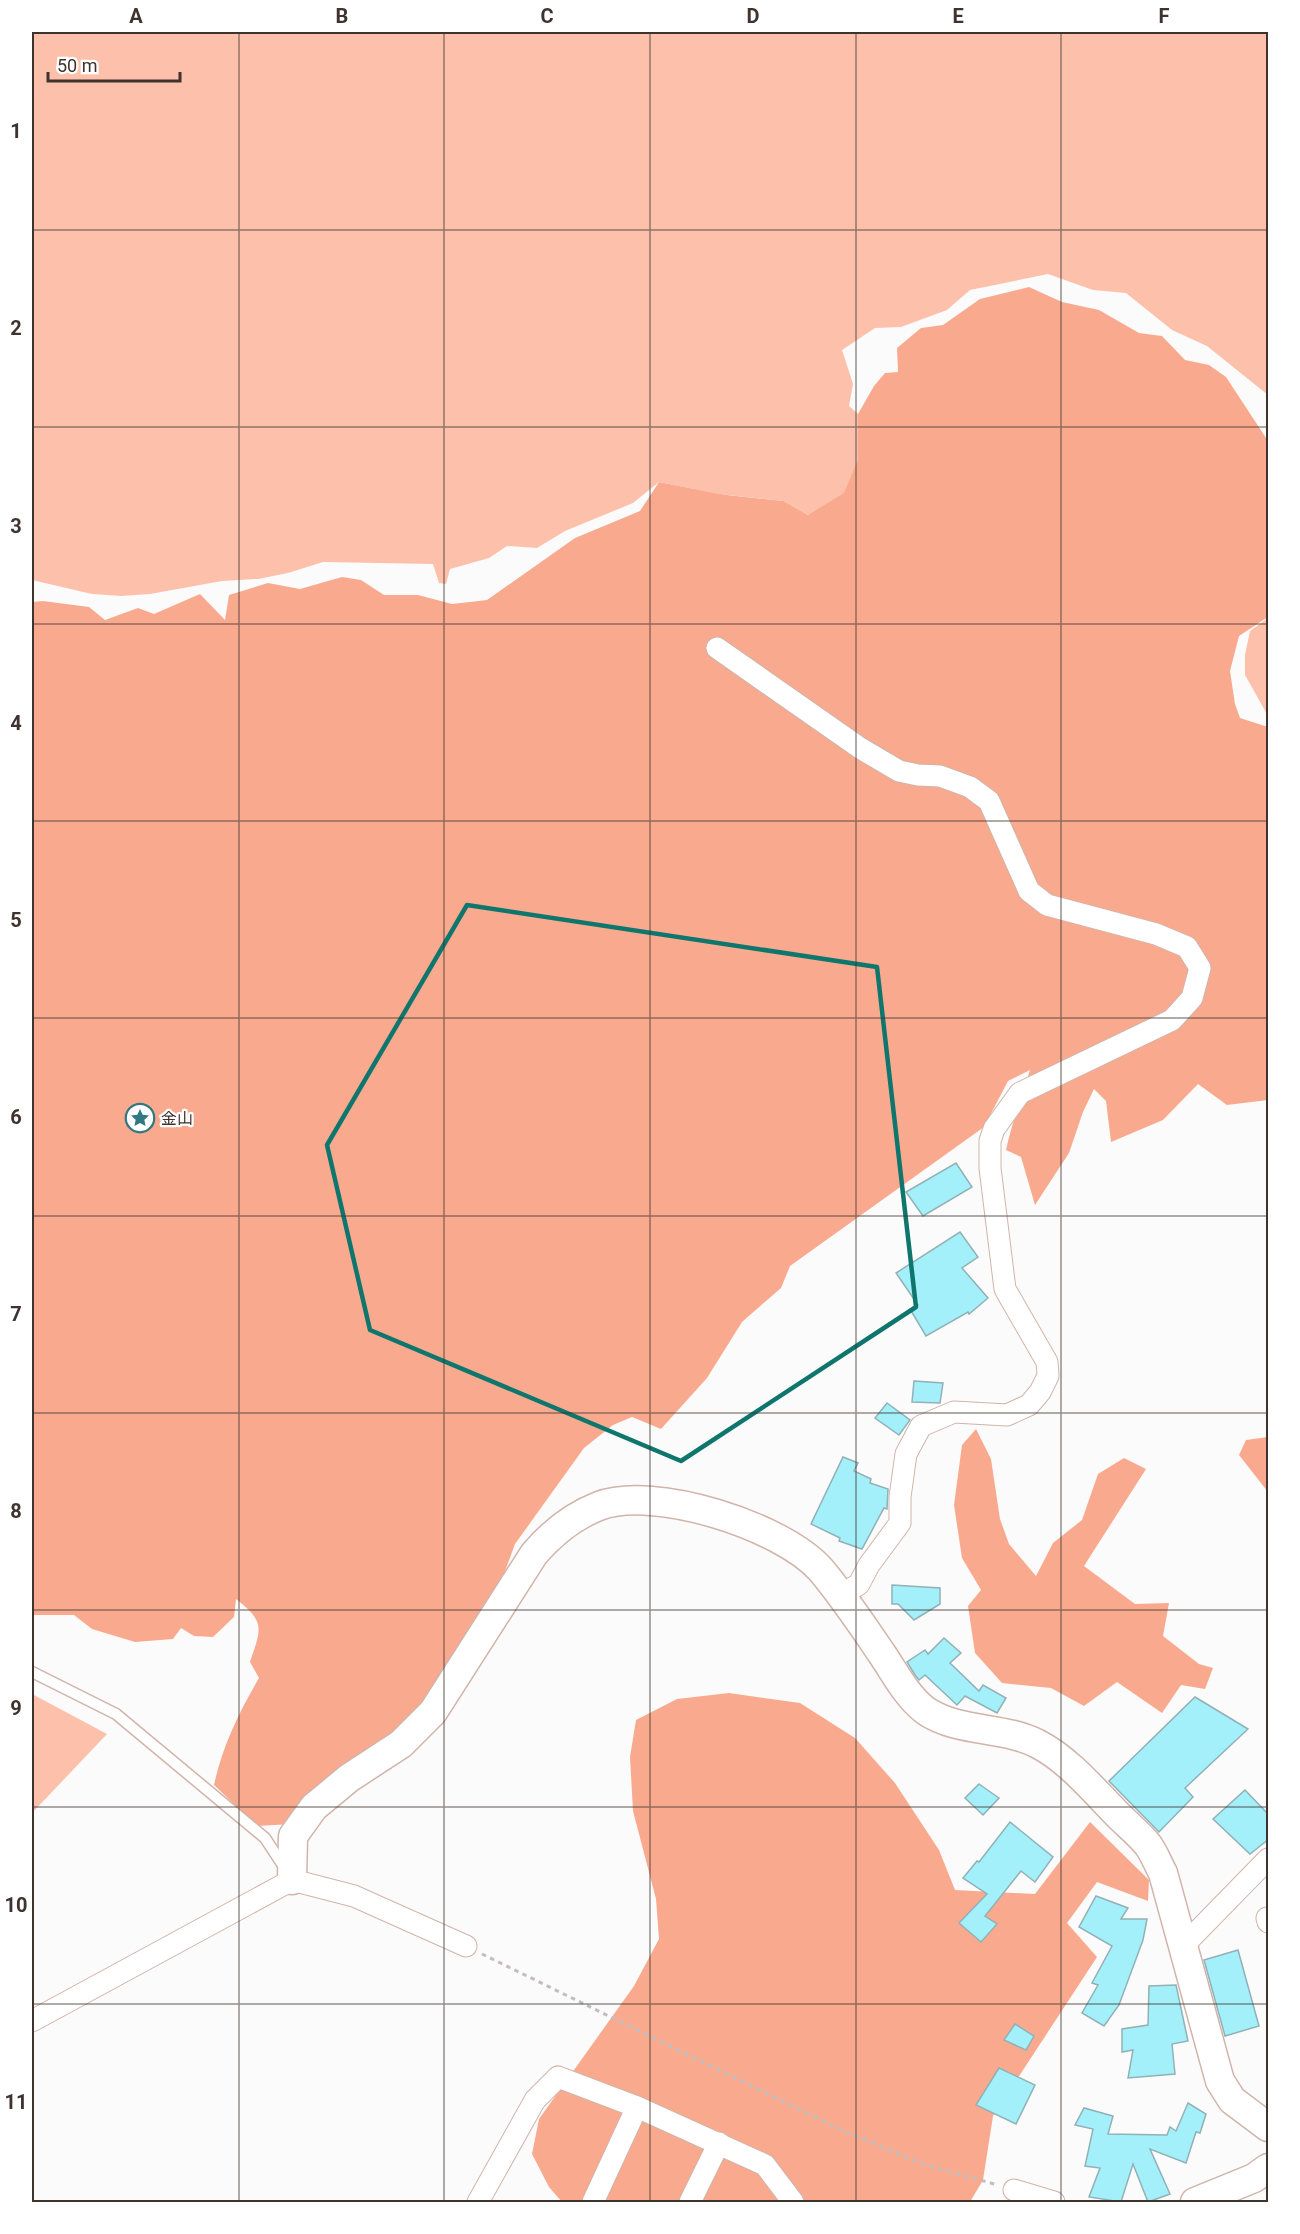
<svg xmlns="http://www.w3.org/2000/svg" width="1300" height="2234" font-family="Roboto,'Noto Sans JP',sans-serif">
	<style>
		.forest { fill: #f9aa8e }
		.water { fill: #fdc0aa }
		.building { fill: #a3f0fb; stroke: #91b1b6; stroke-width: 1.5 }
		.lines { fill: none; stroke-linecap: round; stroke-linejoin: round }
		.lane-casing { stroke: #d0b4aa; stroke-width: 13 }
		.street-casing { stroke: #d0b4aa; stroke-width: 23 }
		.secondary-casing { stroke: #d0b4aa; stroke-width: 31 }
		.path { stroke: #c2bebd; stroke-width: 3; stroke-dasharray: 4.5 4.5; stroke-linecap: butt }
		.lane { stroke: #fff; stroke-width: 10 }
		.street { stroke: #fff; stroke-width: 21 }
		.secondary { stroke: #fff; stroke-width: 28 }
		.marked { fill: none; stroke: #0f766e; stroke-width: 4.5; stroke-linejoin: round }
		.grid { fill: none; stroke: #3e332f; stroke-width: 1.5; stroke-opacity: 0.55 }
		.labels { text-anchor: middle; stroke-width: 4.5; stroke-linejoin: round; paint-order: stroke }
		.poi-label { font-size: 16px; fill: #3e332f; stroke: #fff; text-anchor: start }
		.neatline { fill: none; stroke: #3e332f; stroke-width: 2 }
		.grid-label { font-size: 20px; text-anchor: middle; font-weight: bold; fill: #3e332f }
	</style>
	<rect width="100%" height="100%" fill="#fbfbfb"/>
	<g class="forest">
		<path d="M1029,287L1062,302L1099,310L1139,333L1162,336L1185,360L1209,365L1226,377L1268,441V617L1239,636L1230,671L1235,704L1240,718L1268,727V1100L1227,1105L1198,1084L1163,1120L1111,1142L1106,1101L1094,1089L1083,1112L1069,1153L1035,1205L1021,1157L1006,1150C1012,1122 1022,1097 1030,1070L1008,1081L984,1127L790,1266L781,1288L742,1322L707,1378L661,1429L632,1417L613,1425L584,1448L515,1544L497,1593L451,1700L292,1824L257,1826L214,1785C222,1747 239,1712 259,1678L250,1662C261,1629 266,1622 236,1599L234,1617L213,1637L194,1636L181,1628L173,1639L135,1642L92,1629L74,1615H32V602L43,601L89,607L105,620L138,608L154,614L200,594L225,620L229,595L268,583L300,589L342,577L361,580L384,595H418L452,604L487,600L575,538L640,511L659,482L727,495L784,501L808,515L858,460V414L874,386L885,373L898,372L897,348L921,328L943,325L980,299Z"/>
		<path d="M976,1429L991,1459L1000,1519L1009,1544L1036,1576L1053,1543L1082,1520L1098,1474L1124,1458L1146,1469L1084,1566L1135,1604L1169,1603L1163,1636L1199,1664L1213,1668L1205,1689L1181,1685L1162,1713L1117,1682L1084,1706L1051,1688L1002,1683L975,1653L968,1606L981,1590L962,1558L954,1505L962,1445Z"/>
		<path d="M1268,1437V1492L1239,1455L1246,1440Z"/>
		<path d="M729,1693L800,1703L855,1738L895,1783L939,1850L955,1890L1035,1894L1090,1822L1149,1880L1148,1901L1097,1882L1067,1923L1097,1957L993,2116L983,2180L970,2202H562L549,2187L532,2154L539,2119L634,1986L659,1939L656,1899L633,1811L630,1757L636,1720L677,1699Z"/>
	</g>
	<g class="water">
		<path d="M32,32H1268V395L1207,346L1172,330L1126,293L1093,290L1048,274L970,290L947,310L901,327L875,328L842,350L853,384L849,406L858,414V460L844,493L808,515L784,501L718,494L659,482L633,503L565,531L537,548L507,546L489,558L450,569L446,584L439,583L433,564L323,562L288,573L258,579L222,581L150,594L121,596L92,594L32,580Z"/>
		<path d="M1268,618V716L1245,675V655L1250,631Z"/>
		<path d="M32,1694L107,1734L32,1813Z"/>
	</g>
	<g class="building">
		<path d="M956,1163L972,1187L923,1216L906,1192Z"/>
		<path d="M960,1232L978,1257L962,1268L988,1298L969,1314L968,1312L926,1336L910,1309L918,1305L896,1273Z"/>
		<path d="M914,1381L943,1383L940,1403L912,1402Z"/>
		<path d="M887,1403L910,1420L899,1435L875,1418Z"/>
		<path d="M843,1457L858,1463L854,1471L871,1479L870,1483L888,1489L887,1509L884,1508L862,1549L839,1541L840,1538L811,1524Z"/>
		<path d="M892,1585L940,1588V1604L914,1620L898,1604H892Z"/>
		<path d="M944,1638L961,1653L950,1663L979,1691L983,1685L1006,1698L997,1713L965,1696L957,1705L925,1675L919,1680L915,1675L907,1662L925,1650L928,1654Z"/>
		<path d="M1195,1697L1248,1729L1185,1788L1193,1797L1159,1832L1109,1781Z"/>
		<path d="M979,1784L999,1798L983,1815L965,1798Z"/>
		<path d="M1245,1790L1269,1815V1839L1250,1854L1213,1819Z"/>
		<path d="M1010,1822L1053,1857L1035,1882L1021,1871L985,1916L997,1924L981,1942L959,1923L987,1894L963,1878L977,1861L979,1862Z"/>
		<path d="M1096,1896L1128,1908L1121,1919H1147L1143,1940L1119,2005L1104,2026L1082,2013L1098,1985L1092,1983L1112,1946L1079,1927Z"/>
		<path d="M1238,1950L1259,2026L1225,2036L1204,1960Z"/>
		<path d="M1176,1985L1188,2041L1172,2044L1175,2074L1128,2078L1133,2050L1122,2052V2029L1148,2025L1149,1986Z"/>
		<path d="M1015,2024L1034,2036L1026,2050L1004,2040Z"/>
		<path d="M999,2068L1035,2085L1016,2124L976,2105Z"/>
		<path d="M1188,2103L1206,2114L1200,2133L1196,2132L1186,2163L1150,2149L1170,2194L1148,2202L1133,2164L1121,2202L1089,2197L1100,2168L1085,2166L1093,2129L1075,2125L1084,2108L1113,2116L1108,2134L1167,2135L1170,2127L1176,2131Z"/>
	</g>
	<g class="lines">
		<g class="lane-casing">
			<path id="lane" d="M32,1672L116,1714L265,1838L286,1870"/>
		</g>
		<g class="street-casing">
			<g id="street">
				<path d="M717,648L860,748L899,771L918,775L940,776L970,787L989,801L1029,891L1047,905L1156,934L1187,947L1200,968L1192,998L1172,1020L1020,1093L994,1129L990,1141V1168L1005,1289L1047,1362L1048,1376L1040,1392L1029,1405L1007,1415L954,1412L921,1426L906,1454L900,1497V1523L869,1565L859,1584L840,1596"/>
				<path d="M1267,1918L1268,1922"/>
				<path d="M1184,1945L1268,1859"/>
				<path d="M32,2021L292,1880L354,1896L466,1946"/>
				<path d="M1014,2190L1054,2202"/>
				<path d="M478,2202L535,2100L558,2077L637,2107L765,2165L793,2202"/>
				<path d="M593,2202L637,2107"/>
				<path d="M690,2202L719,2143"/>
			</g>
		</g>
		<g class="secondary-casing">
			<g id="secondary">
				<path d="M292,1880L293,1836L314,1807L349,1778L401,1744L433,1712L534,1554C552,1533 573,1516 599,1506C654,1485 782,1526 821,1570C843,1596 863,1626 882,1654C895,1673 907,1697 926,1711C959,1733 1004,1726 1038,1744C1069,1760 1095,1792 1119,1816C1129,1826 1140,1835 1148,1845C1154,1853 1158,1864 1163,1873L1220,2081L1232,2100L1268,2127"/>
				<path d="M1195,2202L1254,2178L1268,2168"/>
			</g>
		</g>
		<path class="path" d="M482,1954L846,2132L926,2165L998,2185"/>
		<use href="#lane" class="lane"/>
		<use href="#street" class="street"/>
		<use href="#secondary" class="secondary"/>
	</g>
	<path class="marked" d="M467,905L877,967L916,1307L681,1461L370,1330L327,1145Z"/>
	<path class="grid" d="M239,32V2202M444,32V2202M650,32V2202M856,32V2202M1061,32V2202M32,230H1268M32,427H1268M32,624H1268M32,821H1268M32,1018H1268M32,1216H1268M32,1413H1268M32,1610H1268M32,1807H1268M32,2004H1268"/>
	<defs>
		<g id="sight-ring" transform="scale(1.5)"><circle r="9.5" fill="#fff" stroke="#317982" stroke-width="1.5"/><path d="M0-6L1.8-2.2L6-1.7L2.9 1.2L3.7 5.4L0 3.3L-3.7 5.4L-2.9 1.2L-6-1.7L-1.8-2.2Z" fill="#317982"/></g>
	</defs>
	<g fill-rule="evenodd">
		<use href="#sight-ring" x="140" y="1118"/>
	</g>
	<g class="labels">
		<g class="poi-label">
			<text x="161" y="1124">金山</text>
		</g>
	</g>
	<rect width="1300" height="2234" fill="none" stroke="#ffffff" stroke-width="66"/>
	<path d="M48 72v9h132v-9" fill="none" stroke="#3e332f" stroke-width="3"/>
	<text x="57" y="72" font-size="18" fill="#3e332f" stroke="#ffffff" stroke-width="4.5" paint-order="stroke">50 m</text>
	<rect x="33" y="33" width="1234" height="2168" class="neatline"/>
	<g class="grid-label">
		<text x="136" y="23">A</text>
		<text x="342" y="23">B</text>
		<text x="547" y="23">C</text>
		<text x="753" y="23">D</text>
		<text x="958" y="23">E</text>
		<text x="1164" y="23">F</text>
		<text x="16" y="138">1</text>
		<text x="16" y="335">2</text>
		<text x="16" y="533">3</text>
		<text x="16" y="730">4</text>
		<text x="16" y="927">5</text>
		<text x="16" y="1124">6</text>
		<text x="16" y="1321">7</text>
		<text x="16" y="1518">8</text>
		<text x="16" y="1715">9</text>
		<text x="16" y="1912">10</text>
		<text x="16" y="2109">11</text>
	</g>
</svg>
